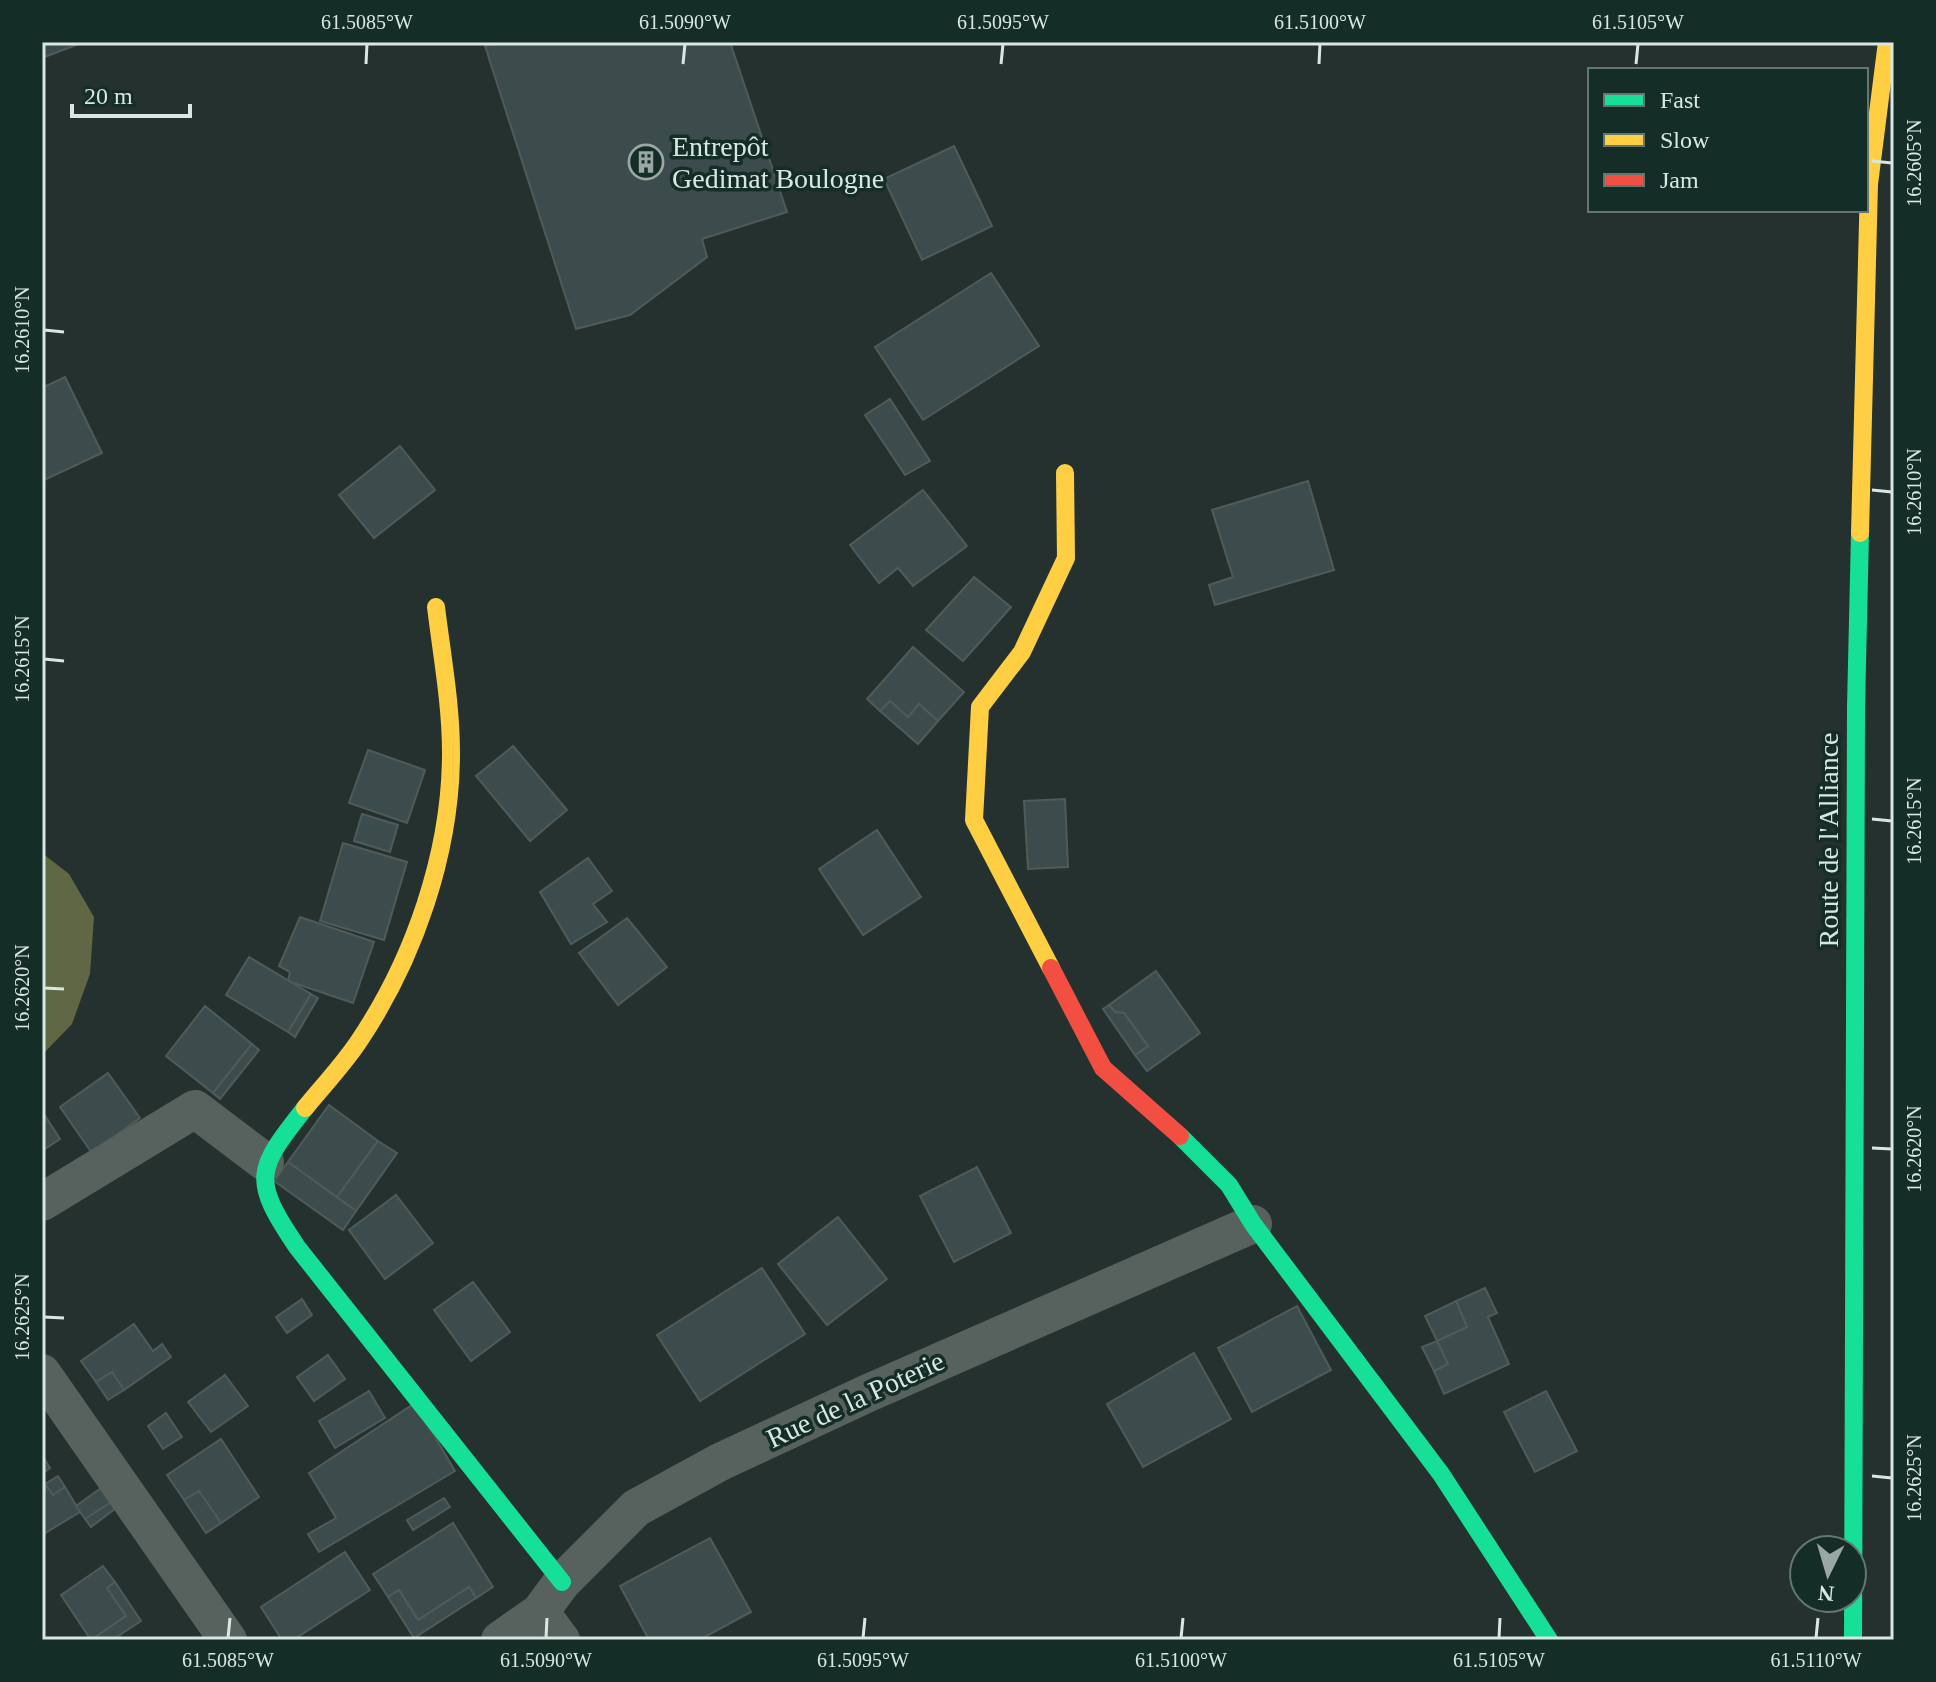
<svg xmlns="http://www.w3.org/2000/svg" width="1936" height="1682" font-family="'Times New Roman',serif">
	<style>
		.forest { fill: #5f6745 }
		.building { fill: #3c4c4c; stroke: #4f5b59; stroke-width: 2 }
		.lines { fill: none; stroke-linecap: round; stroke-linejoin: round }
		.street { stroke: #57615e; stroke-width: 38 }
		.fast { stroke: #16e098; stroke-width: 18 }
		.slow { stroke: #ffcf43; stroke-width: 18 }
		.jam { stroke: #f24e42; stroke-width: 18 }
		.ticks { fill: none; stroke: #d9e7e3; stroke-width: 3 }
		.labels { text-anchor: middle; stroke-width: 7; stroke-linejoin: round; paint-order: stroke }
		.poi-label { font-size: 28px; fill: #d9e7e3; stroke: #152d27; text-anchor: start }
		.street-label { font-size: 28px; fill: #d9e7e3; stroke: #152d27 }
		.neatline { fill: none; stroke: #d9e7e3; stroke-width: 3 }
		.ticks-label { font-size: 20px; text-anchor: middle; fill: #d9e7e3 }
	</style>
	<rect width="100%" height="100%" fill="#25312e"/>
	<path class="forest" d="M42,853L69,874L94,917L90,974L72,1024L42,1055Z"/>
	<g class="building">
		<path d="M42,42H84L42,58Z"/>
		<path d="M499,42H730L787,212L702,239L707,257L630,315L576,329L485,46Z"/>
		<path d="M954,146L992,226L922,260L884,179Z"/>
		<path d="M991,273L1039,346L923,420L875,347Z"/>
		<path d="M65,377L102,453L42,481V388Z"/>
		<path d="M890,399L930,461L905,475L865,415Z"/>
		<path d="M400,446L435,490L374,538L339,495Z"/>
		<path d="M1308,481L1334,570L1215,605L1209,585L1233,577L1212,510Z"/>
		<path d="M923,490L967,546L913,586L898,568L879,583L850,545Z"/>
		<path d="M974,577L1011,607L963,661L926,630Z"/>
		<path d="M913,647L964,692L938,721L919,704L908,717L890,701L880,711L867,699Z"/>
		<path d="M890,701L908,717L919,704L938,721L918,744L880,711Z"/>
		<path d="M513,746L567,810L530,841L476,776Z"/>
		<path d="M368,750L425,770L407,823L349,803Z"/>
		<path d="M1065,799L1068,867L1028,869L1024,801Z"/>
		<path d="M362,814L398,825L390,852L354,841Z"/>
		<path d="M877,830L921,897L863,935L819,869Z"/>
		<path d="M343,843L407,862L384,940L320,921Z"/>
		<path d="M588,858L612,891L593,904L607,922L571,944L540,892Z"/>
		<path d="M300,917L374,942L353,1003L288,981L290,972L279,966Z"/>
		<path d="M627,918L667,967L618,1005L579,953Z"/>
		<path d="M249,957L311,994L288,1032L226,995Z"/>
		<path d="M1156,971L1200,1033L1147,1071L1135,1055L1148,1046L1124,1013L1115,1012L1109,1005Z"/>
		<path d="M311,994L318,998L295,1037L288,1032Z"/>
		<path d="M1109,1005L1115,1012L1124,1013L1148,1046L1135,1055L1103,1009Z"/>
		<path d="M205,1006L252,1044L213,1093L166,1056Z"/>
		<path d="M252,1044L259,1050L220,1099L213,1093Z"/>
		<path d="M108,1073L140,1118L107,1142L96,1159L60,1107Z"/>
		<path d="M329,1105L378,1141L337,1197L288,1162Z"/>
		<path d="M42,1111L60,1139L42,1151Z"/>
		<path d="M378,1141L397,1153L356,1211L337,1197Z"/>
		<path d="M288,1162L356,1211L343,1230L274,1181Z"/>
		<path d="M977,1167L1011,1233L954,1262L920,1196Z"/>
		<path d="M396,1195L433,1243L385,1279L349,1230Z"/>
		<path d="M838,1217L887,1279L827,1325L778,1264Z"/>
		<path d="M762,1268L805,1334L700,1401L657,1335Z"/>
		<path d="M473,1282L510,1332L471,1361L434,1310Z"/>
		<path d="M1485,1288L1497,1313L1488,1317L1509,1364L1444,1394L1434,1371L1448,1364L1437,1341L1467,1327L1456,1301Z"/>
		<path d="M302,1299L312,1315L287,1333L276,1317Z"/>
		<path d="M1456,1301L1467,1327L1437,1341L1425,1316Z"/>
		<path d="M1297,1306L1331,1370L1252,1412L1218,1348Z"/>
		<path d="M134,1324L153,1351L162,1344L171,1357L124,1390L112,1372L96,1382L81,1361Z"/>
		<path d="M1437,1341L1448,1364L1434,1371L1422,1347Z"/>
		<path d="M1194,1353L1231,1419L1143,1467L1107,1404Z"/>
		<path d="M328,1355L345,1379L314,1401L297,1377Z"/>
		<path d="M112,1372L124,1390L108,1400L96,1382Z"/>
		<path d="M225,1375L248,1406L211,1432L188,1402Z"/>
		<path d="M369,1391L385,1418L335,1448L319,1421Z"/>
		<path d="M1546,1391L1577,1451L1535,1472L1504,1412Z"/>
		<path d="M415,1403L455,1471L319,1552L308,1534L336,1518L309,1473Z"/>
		<path d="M166,1413L182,1437L163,1449L148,1426Z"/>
		<path d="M221,1439L259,1497L221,1523L199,1491L184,1500L167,1475Z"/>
		<path d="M42,1455L50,1468L42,1474Z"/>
		<path d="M58,1476L65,1487L53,1495L45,1484Z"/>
		<path d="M45,1484L53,1495L65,1487L80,1512L42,1535Z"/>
		<path d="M105,1485L116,1499L85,1519L76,1506Z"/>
		<path d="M199,1491L221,1523L206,1533L184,1500Z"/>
		<path d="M444,1498L450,1507L413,1530L407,1520Z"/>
		<path d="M116,1499L120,1505L91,1527L85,1519Z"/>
		<path d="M453,1523L493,1587L476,1598L469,1587L418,1620L399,1590L388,1597L373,1574Z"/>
		<path d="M710,1538L751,1612L699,1640H649L620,1586Z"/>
		<path d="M345,1552L370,1590L293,1640H282L261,1607Z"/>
		<path d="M103,1566L115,1582L107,1588L126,1616L91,1640L61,1595Z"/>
		<path d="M115,1582L141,1621L112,1640H91L126,1616L107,1588Z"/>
		<path d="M469,1587L476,1598L414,1638L388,1597L399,1590L418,1620Z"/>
	</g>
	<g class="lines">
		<g class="street">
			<path d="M42,1202L195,1109L265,1162"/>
			<path d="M42,1373L228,1640"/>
			<path d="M540,1612L561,1640"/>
			<path d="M500,1640L540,1612L562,1582L636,1508L720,1462L866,1394L1253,1224"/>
		</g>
		<g class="fast">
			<path d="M305,1108C256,1170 251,1179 297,1247L562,1582"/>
			<path d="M1180,1136L1229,1185L1253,1224L1441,1474L1549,1640"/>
			<path d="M1853,1640L1856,707L1860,533"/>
		</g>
		<g class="slow">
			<path d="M1860,533L1869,184L1887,42"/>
			<path d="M1051,968L974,820L980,707L1022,652L1066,558L1065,473"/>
			<path d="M305,1108C323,1086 343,1065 359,1041C414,959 451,853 451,753C451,704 442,656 436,607"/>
		</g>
		<path class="jam" d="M1051,968L1103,1068L1180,1136"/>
	</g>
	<path class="ticks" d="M366,64L367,44M683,64L685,44M1001,64L1003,44M1319,64L1320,44M1636,64L1638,44M1872,161L1892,163M44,330L64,332M1872,490L1892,492M44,659L64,661M1872,819L1892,821M44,988L64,989M1872,1148L1892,1149M44,1317L64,1318M1872,1476L1892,1478M228,1638L230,1618M546,1638L547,1618M863,1638L865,1618M1181,1638L1183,1618M1499,1638L1500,1618M1816,1638L1818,1618"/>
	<defs>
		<g id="building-ring" transform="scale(1.8)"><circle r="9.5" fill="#152d27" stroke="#9aa7a4" stroke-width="1.5"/><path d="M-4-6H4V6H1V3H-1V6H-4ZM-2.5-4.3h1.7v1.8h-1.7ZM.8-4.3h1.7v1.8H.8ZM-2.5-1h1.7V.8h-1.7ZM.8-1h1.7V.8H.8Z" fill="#9aa7a4"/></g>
	</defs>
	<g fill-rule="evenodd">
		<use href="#building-ring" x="646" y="162"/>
	</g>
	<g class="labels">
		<g class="poi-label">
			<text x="672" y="156">Entrepôt<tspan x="672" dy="32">Gedimat Boulogne</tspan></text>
		</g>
		<g class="street-label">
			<text transform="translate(1828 840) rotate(-90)" y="10">Route de l'Alliance</text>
			<text transform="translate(855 1399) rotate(-25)" y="10">Rue de la Poterie</text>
		</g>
	</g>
	<rect width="1936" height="1682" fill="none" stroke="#152d27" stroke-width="88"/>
	<rect x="1588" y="68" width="280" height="144" fill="#152d27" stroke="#637772" stroke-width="2"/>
	<rect x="1604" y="94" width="40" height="12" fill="#16e098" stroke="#637772" stroke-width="2"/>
	<text x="1660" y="108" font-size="24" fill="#d9e7e3">Fast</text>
	<rect x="1604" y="134" width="40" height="12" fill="#ffcf43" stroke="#637772" stroke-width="2"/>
	<text x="1660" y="148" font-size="24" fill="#d9e7e3">Slow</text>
	<rect x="1604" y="174" width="40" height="12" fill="#f24e42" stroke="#637772" stroke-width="2"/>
	<text x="1660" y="188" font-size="24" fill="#d9e7e3">Jam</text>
	<g transform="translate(1828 1574) rotate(185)"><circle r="38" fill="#152d27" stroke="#637772" stroke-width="2"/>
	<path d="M0-6L14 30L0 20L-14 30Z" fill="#9aa7a4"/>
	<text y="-12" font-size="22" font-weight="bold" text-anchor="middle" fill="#d9e7e3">N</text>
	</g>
	<path d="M72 104v12h118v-12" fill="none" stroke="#d9e7e3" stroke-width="4"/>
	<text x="84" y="104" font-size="24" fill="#d9e7e3" stroke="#152d27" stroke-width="6" paint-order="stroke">20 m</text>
	<rect x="44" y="44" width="1848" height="1594" class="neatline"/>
	<g class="ticks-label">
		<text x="367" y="29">61.5085°W</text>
		<text x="685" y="29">61.5090°W</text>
		<text x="1003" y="29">61.5095°W</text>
		<text x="1320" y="29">61.5100°W</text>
		<text x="1638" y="29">61.5105°W</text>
		<text transform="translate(1914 163) rotate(-90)" y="7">16.2605°N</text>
		<text transform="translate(22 330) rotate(-90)" y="7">16.2610°N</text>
		<text transform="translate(1914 492) rotate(-90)" y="7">16.2610°N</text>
		<text transform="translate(22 659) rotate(-90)" y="7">16.2615°N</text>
		<text transform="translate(1914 821) rotate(-90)" y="7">16.2615°N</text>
		<text transform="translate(22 988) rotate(-90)" y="7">16.2620°N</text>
		<text transform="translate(1914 1149) rotate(-90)" y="7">16.2620°N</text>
		<text transform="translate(22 1317) rotate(-90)" y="7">16.2625°N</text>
		<text transform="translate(1914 1478) rotate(-90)" y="7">16.2625°N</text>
		<text x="228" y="1667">61.5085°W</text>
		<text x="546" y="1667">61.5090°W</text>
		<text x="863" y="1667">61.5095°W</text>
		<text x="1181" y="1667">61.5100°W</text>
		<text x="1499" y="1667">61.5105°W</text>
		<text x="1816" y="1667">61.5110°W</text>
	</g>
</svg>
